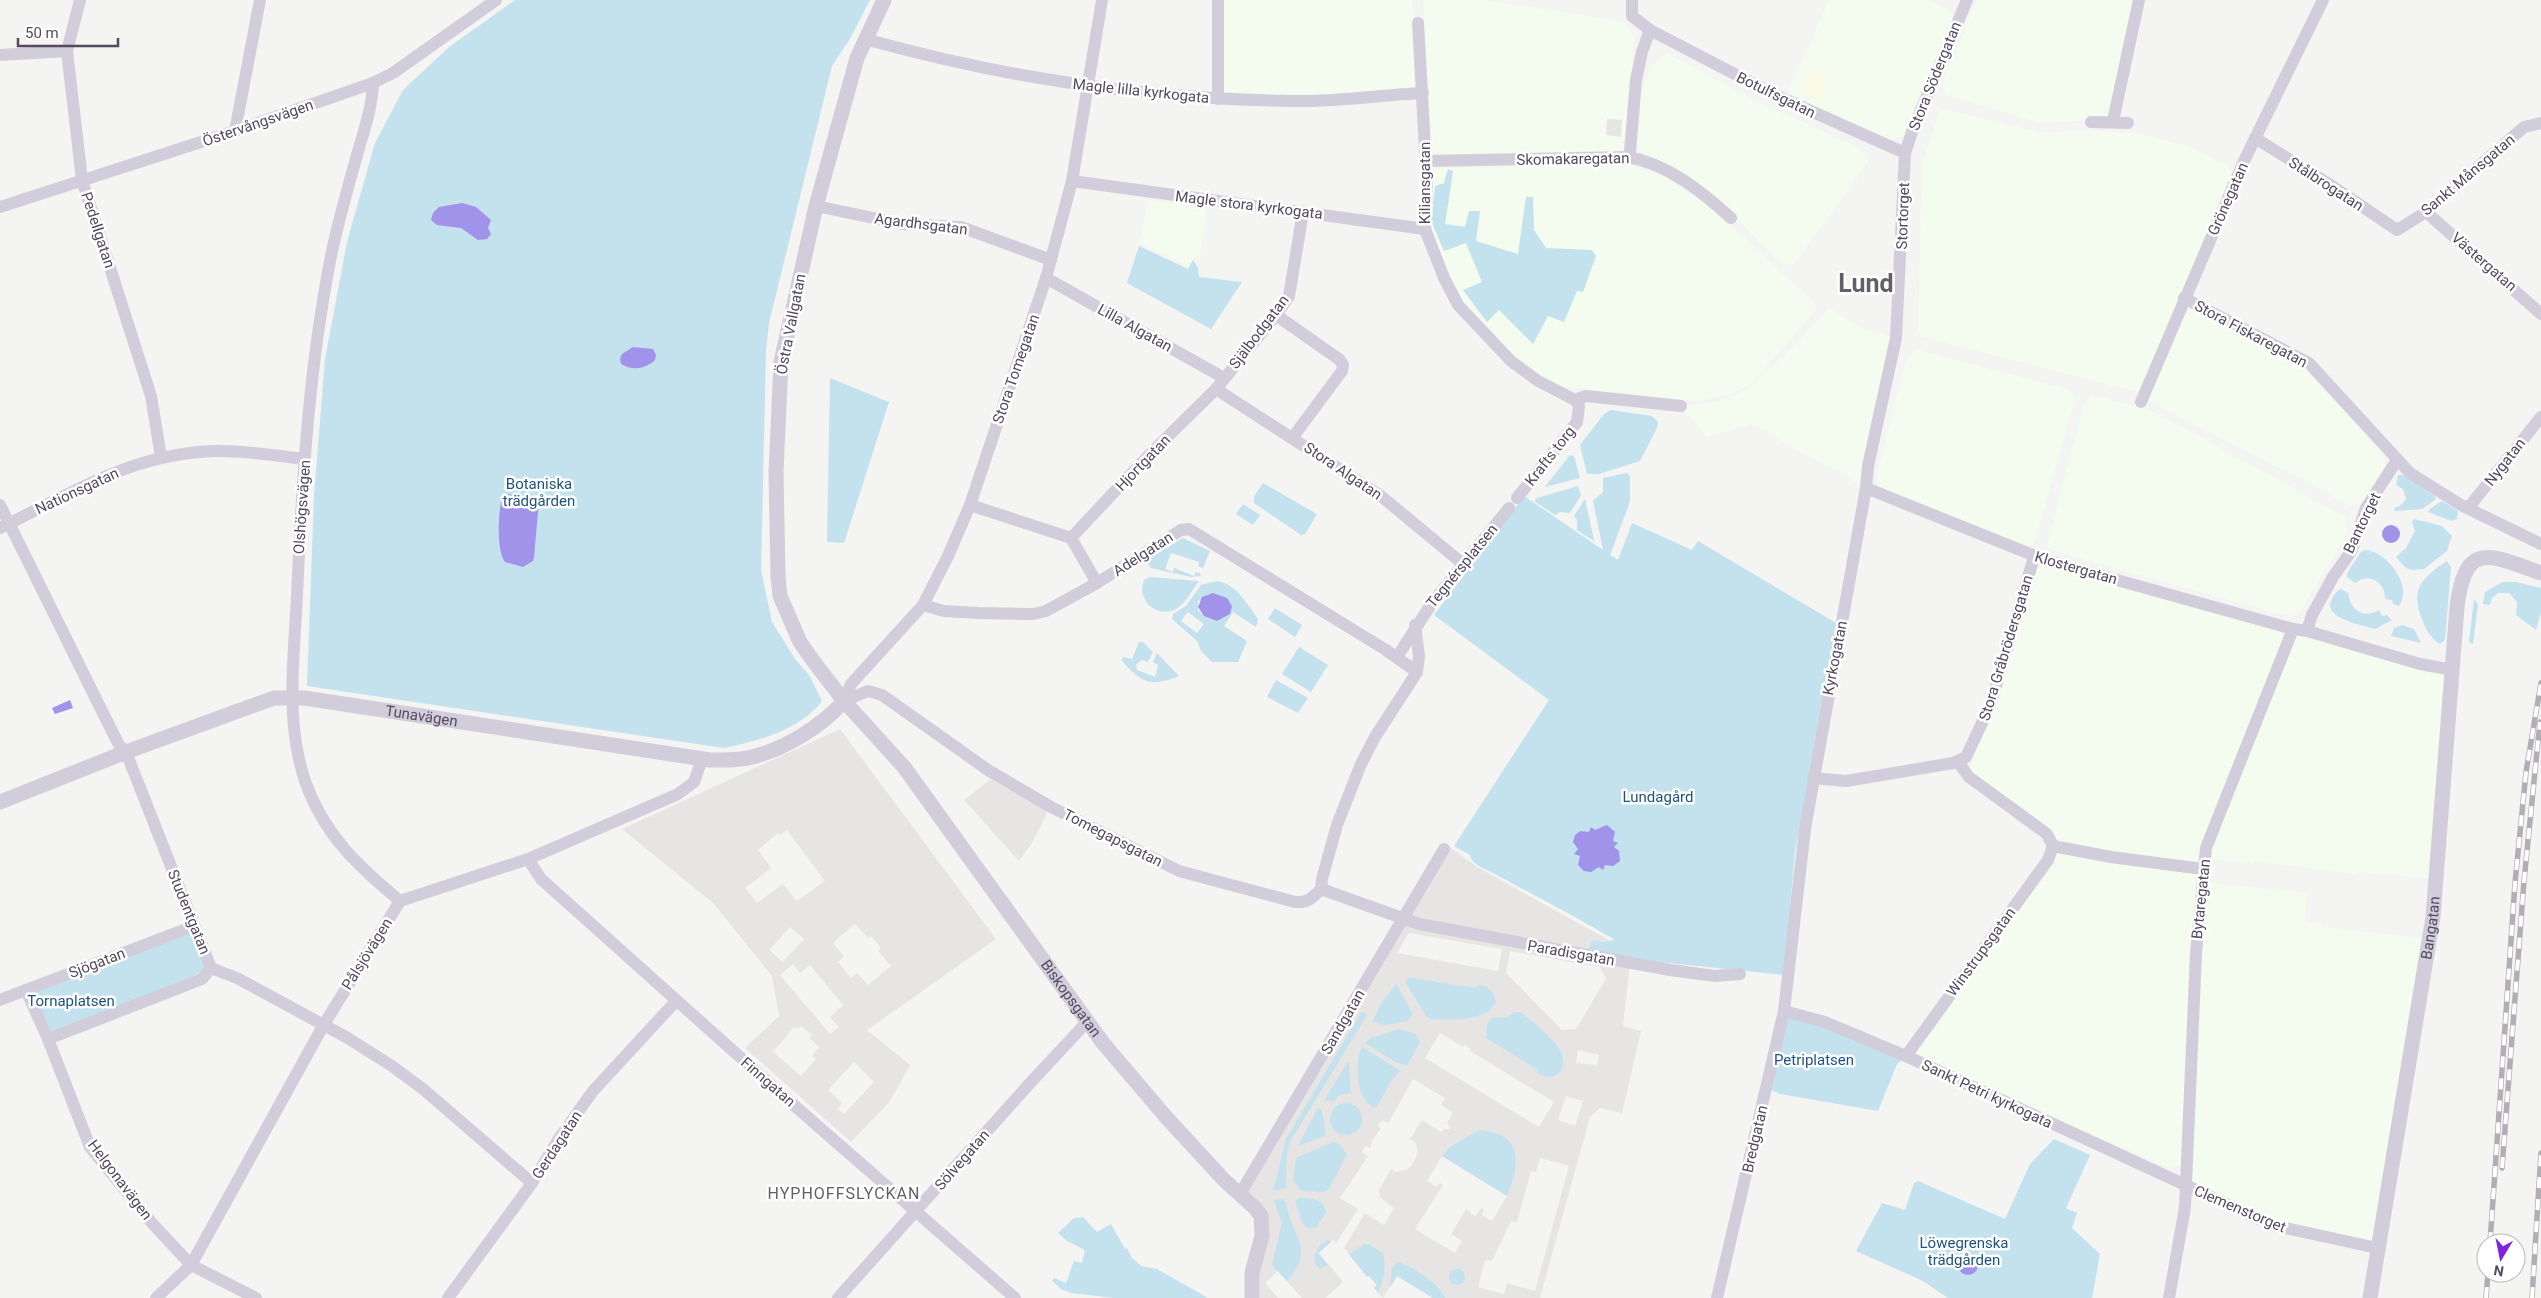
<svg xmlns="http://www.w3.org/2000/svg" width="2541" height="1298" font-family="Roboto,sans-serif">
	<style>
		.commercial { fill: #f3fcee }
		.education { fill: #e6e5e4; fill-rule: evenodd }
		.medical { fill: #fafbe6 }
		.green { fill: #c4e1ee; fill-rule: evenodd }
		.water { fill: #a093e9 }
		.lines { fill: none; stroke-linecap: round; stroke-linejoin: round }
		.minor { stroke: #d2cddb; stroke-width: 12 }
		.tertiary { stroke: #d2cddb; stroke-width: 15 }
		.rail-casing { stroke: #b3aeb6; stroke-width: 5.5 }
		.rail { stroke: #fff; stroke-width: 4; stroke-dasharray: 11; stroke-linecap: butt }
		.labels { text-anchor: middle; stroke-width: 5; stroke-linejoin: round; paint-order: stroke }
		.street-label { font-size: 15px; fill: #534a5f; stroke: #fff }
		.park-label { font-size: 15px; fill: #1c547f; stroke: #fff }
		.neighbourhood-label { font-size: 16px; letter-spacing: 1px; fill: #625f67; stroke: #fff }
		.town-label { font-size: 25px; font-weight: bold; fill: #625f67; stroke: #fff }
	</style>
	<rect width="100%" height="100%" fill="#f4f4f2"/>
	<g class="commercial">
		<path d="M1222,0H1412L1417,87L1412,91L1267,98L1228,97L1220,90Z"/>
		<path d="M1423,0H1485L1615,20L1626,23L1634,37L1626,149L1618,156H1445L1432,150Z"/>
		<path d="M1829,0H1926L1949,9L1954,17L1904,136L1891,140L1787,93Z"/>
		<path d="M1977,0H2132L2109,117L2098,120L2041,123L1945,95L1942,83Z"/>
		<path d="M1667,54L1765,105L1858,147L1869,161L1794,264L1783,265L1715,196L1638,150L1636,138L1642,89L1652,65Z"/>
		<path d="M1944,109L2042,133L2077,130L2142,134L2187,146L2230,166L2231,177L2143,389L2138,392L1922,337L1918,329L1922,165L1939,112Z"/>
		<path d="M1635,166L1663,176L1711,207L1815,303V311L1752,383L1730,395L1695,401L1566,387L1544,381L1514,358L1467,309L1432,239L1433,168Z"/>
		<path d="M1148,200L1207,209L1200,255L1193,258L1189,267L1144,246V243L1139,242Z"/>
		<path d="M1829,308L1860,327L1896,338L1866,488L1751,424L1707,437L1681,406L1703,404L1724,399L1748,389L1794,345Z"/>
		<path d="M2192,309L2304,368L2384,456L2386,465L2363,503L2351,506L2150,401L2148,393L2183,313Z"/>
		<path d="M1918,350L2068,389L2075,400L2034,545L2020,547L1880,489L1877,473L1907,357Z"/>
		<path d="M2093,395L2153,411L2347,518V534L2298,615L2287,616L2050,550L2047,545L2085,400Z"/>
		<path d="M2047,564L2278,629L2286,639L2203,845L2183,1165L2168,1168L1916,1057L1913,1051L2051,852L2044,837L1968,772L1996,699L2035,570Z"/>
		<path d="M2293,629L2446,669L2437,879L2356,872L2355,874L2255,861L2254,864L2205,858Z"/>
		<path d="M2202,882L2307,893L2305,922L2322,924V927L2430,939L2377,1248L2293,1231L2186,1185Z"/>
	</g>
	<g class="education">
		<path d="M1607,119L1622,120L1621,137L1606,135Z"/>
		<path d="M840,729L996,939L867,1030L910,1065L890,1101L851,1142L745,1048L779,1016L772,976L714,904L622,829ZM787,830L825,881L797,901L783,884L757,903L745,888L771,868L758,850L778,833L780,835ZM855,924L868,938L871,936L881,948L878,951L891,966L868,985L857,973L851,978L838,962L844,956L833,943ZM790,927L804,939L783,962L769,950ZM793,964L800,973L810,965L843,1005L830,1017L839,1027L830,1034L780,975ZM801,1026L812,1035L809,1038L819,1047L812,1056L816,1059L801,1076L773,1052L794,1027L798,1029ZM854,1062L874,1082L844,1114L837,1109L842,1103L828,1090Z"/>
		<path d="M991,779L1045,809L1047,814L1032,843L1019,861L964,800Z"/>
		<path d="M1447,845L1477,867L1616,944L1630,963L1623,1026L1641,1031L1622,1113L1600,1108L1590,1117L1540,1298H1433L1397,1276L1383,1298L1374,1288L1377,1285L1369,1276L1367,1277L1344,1248L1365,1213L1384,1225L1394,1208L1379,1197L1381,1194L1378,1192L1391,1169L1396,1172L1408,1169L1413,1164L1418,1152L1415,1142L1410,1139L1422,1120L1441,1132L1444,1129H1450L1447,1123L1453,1113L1441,1105L1445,1098L1413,1079L1388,1123L1382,1120L1378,1126L1381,1128L1372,1141L1370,1148L1366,1146L1362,1152L1368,1156L1340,1198L1358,1209L1336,1243L1333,1240L1319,1253L1343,1282L1325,1298H1302L1278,1271L1265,1283L1278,1298H1252L1263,1225L1240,1194ZM1409,933L1502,949L1498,971L1397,953ZM1510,951L1600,967L1606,979L1576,1029L1562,1030L1506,973ZM1440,1033L1463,1047L1465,1045L1471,1049L1470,1051L1554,1102L1539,1127L1425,1058ZM1578,1050L1599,1055L1597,1065L1576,1063ZM1566,1096L1583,1101L1575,1126L1558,1120ZM1442,1156L1507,1196L1492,1221L1482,1215L1484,1210L1481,1208L1475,1217L1466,1209L1451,1234L1462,1241L1455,1253L1415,1229L1443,1185L1440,1183L1437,1187L1427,1181ZM1540,1158L1569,1166L1535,1291L1507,1283L1504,1294L1478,1287L1485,1260L1492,1261L1511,1221L1517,1222L1531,1171L1536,1172Z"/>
	</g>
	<path class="medical" d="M1814,67L1831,74L1820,101L1802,93Z"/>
	<g class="green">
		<path d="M515,0H870L851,37L832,66L769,323L766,351L761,570L772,622L795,659L809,675L822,701C800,730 758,741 724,748L307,686L314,496L325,359L347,242L375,143L403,90L449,47Z"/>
		<path d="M1448,169L1453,171L1445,224L1465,227L1469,211H1480L1476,241L1518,254L1526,197H1533L1534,230L1546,248L1592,250L1596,256L1583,292L1577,291L1564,322L1548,316L1533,344L1499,310L1487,322L1463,290L1482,282L1466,243L1444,251L1431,221L1435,186L1444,183Z"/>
		<path d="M1139,246L1188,269L1193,260L1198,268L1199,277L1242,282L1211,329L1127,283Z"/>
		<path d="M830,378L889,402L844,543L827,542Z"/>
		<path d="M1611,410L1652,416L1658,422L1657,428L1640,461L1599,474H1587L1580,445L1604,414Z"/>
		<path d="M1570,455L1574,456L1580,478L1545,487Z"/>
		<path d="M1627,473L1630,476V502L1610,555L1618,560L1632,523L1692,550L1698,541L1836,623L1795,852L1784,975L1619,958L1588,949L1593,940L1603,942L1615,940C1574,916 1534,895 1493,873C1485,869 1471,864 1470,855L1454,846L1549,700L1434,615L1524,496L1603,550L1593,501L1603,492V478Z"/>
		<path d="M2398,475H2403L2435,496L2436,499L2422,509L2395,511L2394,508L2401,505L2406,499L2403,489L2396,485Z"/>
		<path d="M1263,483L1317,514L1305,534L1301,535L1254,503V496Z"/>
		<path d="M1578,486L1581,495L1570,513L1560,512L1555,515L1534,501L1537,498Z"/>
		<path d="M1585,499L1594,540V541L1577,530V520L1574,516Z"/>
		<path d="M2442,501L2458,511L2457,519L2451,521L2428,512L2431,508Z"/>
		<path d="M1243,504L1260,515L1253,525L1236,514Z"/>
		<path d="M2414,519L2442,526L2452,536L2447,551L2424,569L2412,570L2406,568L2396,557L2406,548L2415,531L2412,522Z"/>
		<path d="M1183,538L1210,551L1203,568L1198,566L1199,562L1171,553L1165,569L1173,572L1174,568L1194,576L1196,572L1201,574L1200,576L1191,577L1151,568L1145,560Z"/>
		<path d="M2365,550C2387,551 2414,587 2399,606L2393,604L2392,600L2385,599C2386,583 2369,571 2355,583L2347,577V573L2360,553Z"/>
		<path d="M2447,561L2451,567L2445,640L2440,644C2432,639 2425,629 2422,619C2410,588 2422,578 2447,561Z"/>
		<path d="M1150,577L1199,581C1192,590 1186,603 1176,609C1157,619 1136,600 1144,580Z"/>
		<path d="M1218,581C1237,585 1248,605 1258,619L1256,627L1233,612L1224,626L1247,641L1238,662H1212L1201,651L1197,641L1172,619L1173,614L1186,606L1201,585ZM1218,594L1226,616C1215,621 1206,619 1198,610V601ZM1188,612L1204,624L1197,633L1181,621Z"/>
		<path d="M2502,582H2516L2541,588V612L2536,630L2516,615L2517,602L2509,593H2498L2492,598L2490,605L2483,604L2485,592Z"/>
		<path d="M2341,589L2348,593C2351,611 2363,619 2379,610L2382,616L2387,615L2392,620L2375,629C2363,625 2324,619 2331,601C2333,596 2336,591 2341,589Z"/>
		<path d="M2474,599L2478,604L2473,644L2469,642Z"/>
		<path d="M1275,608L1302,625L1295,637L1268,619Z"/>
		<path d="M2402,625L2414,629L2421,643L2391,636L2394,628Z"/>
		<path d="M1139,642H1143L1153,652L1148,662L1142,660L1136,664L1137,670L1155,677L1158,665L1153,662L1157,653L1179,676C1150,687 1143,684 1122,661L1123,657L1132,659Z"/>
		<path d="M1299,647L1328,665L1311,692L1282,674Z"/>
		<path d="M1276,680L1308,698L1298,713L1267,697Z"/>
		<path d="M194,926L211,968L48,1039L26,990Z"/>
		<path d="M1408,977L1475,988L1478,985C1488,986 1493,991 1496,1001C1489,1022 1450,1020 1431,1019L1426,1016L1406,983Z"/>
		<path d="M1396,984L1413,1014L1407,1021C1396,1023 1382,1028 1373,1021L1382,1002Z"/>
		<path d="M1362,1011L1367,1015L1291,1140L1287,1154L1286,1188L1273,1191L1286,1139Z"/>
		<path d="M1784,1011L1906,1056L1897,1064L1878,1111L1780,1094L1767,1088Z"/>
		<path d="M1515,1012H1521C1535,1025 1577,1052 1559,1073C1553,1080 1545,1077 1537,1073L1538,1070L1486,1038L1487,1024L1492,1018L1508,1017Z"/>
		<path d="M1399,1029L1416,1034L1420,1043L1407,1065L1397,1063L1365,1043L1371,1038Z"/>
		<path d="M1362,1047L1401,1071L1393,1078L1376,1108C1356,1103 1354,1063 1362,1047Z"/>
		<path d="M1347,1063H1349L1351,1093L1339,1095L1334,1101H1324Z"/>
		<circle cx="1346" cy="1119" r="16"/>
		<path d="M1318,1108L1322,1110L1326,1135L1298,1146Z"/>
		<path d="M1479,1130C1524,1134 1520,1163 1507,1196L1442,1156L1450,1147Z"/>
		<path d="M2054,1139L2090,1155L2066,1208L2077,1213L2072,1228L2100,1254L2092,1298H1948L1923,1281L1856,1251L1882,1203L1905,1210L1914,1183L1918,1181L2005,1219L2030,1164Z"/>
		<path d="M1333,1142L1339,1144L1347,1154L1329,1189L1324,1192L1302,1191L1293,1181L1296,1158Z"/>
		<path d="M1299,1198C1310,1198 1325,1199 1326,1213L1316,1227L1309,1229L1303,1224L1295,1202Z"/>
		<path d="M1282,1199L1286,1202C1291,1237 1317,1248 1287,1281L1272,1265L1282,1223L1274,1200Z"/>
		<path d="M1083,1217L1097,1232L1111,1224L1125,1249L1127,1248L1132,1258L1141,1266L1157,1269L1208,1298H1114L1071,1293L1061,1289L1052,1281L1054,1278L1066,1283L1074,1261L1082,1263L1085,1250L1067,1241L1058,1233L1074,1218Z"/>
		<path d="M1328,1240L1331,1242L1318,1253L1328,1265L1320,1269L1315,1264C1313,1253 1318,1244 1328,1240Z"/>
		<path d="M1364,1244H1368L1383,1253C1386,1266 1385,1279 1378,1292L1374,1288L1377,1285L1369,1276L1367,1277L1349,1254Z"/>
		<path d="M1397,1262C1410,1264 1442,1286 1445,1298H1433L1397,1276L1390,1288L1392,1268Z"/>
		<circle cx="1457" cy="1277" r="8"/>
	</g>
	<g class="water">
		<path d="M462,203L476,207L491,220L488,228L491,234L487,239L478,240L461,228L437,225L431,220L433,213L439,207Z"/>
		<path d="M633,347L653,349L656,355L655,360C645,369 633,371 621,364L620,359L622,354Z"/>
		<path d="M506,494L535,498L539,501L534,557L533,561L523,567L505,562C496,551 498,508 503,495Z"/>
		<circle cx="2391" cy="534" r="9"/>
		<path d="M1213,593L1227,598L1232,606L1230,614L1217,621L1204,616L1198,607L1202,597Z"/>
		<path d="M70,700L73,708L55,714L52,708Z"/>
		<path d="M1607,825L1615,832L1613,841L1618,843L1614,847L1619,851L1620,861L1613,866L1605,865L1603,870L1599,867L1591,872L1584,871L1578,865L1580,856L1574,854L1578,849L1573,842L1575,835L1580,831L1589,832L1591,827L1595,830Z"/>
		<circle cx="1968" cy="1265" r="10"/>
	</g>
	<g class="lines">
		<g class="minor">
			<path d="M80,0L67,51L82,180L151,396L161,457"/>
			<path d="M1632,0V16L1650,30L1775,95L1905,153"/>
			<path d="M1418,23L1427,186L1425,229L1444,278L1458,305L1511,361L1538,381L1575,400L1579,406L1577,422L1517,498"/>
			<path d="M865,39C1012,80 1157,101 1310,101C1347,100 1385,95 1423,93"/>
			<path d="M0,55L67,51"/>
			<path d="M373,83C372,108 364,131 357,155C348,187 339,219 332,251C309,365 302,480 297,596C294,657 285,722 305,781C324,835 358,866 400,901"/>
			<path d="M1218,99V0"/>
			<path d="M2113,121L2139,0"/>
			<path d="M2091,122L2128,123"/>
			<path d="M235,131L260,0"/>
			<path d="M2255,138L2329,184L2397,230L2426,212L2524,127L2541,123"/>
			<path d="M1628,157L1630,152L1636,80L1642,52L1650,30"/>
			<path d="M1426,161L1628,157C1668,164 1701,191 1731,218"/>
			<path d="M1072,181L1425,229"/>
			<path d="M816,206L902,224L961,227L1051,260"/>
			<path d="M0,207L235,131L373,83L393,73L496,0"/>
			<path d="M2426,212L2541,314"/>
			<path d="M1046,278L1224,378"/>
			<path d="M2184,298L2309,363L2410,473L2461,505L2541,544"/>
			<path d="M1276,315L1340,360L1343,365L1342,371L1293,437"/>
			<path d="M1216,389L1381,496L1463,564"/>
			<path d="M1575,400L1586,396L1681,406"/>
			<path d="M2141,402L2244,161L2323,0"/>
			<path d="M1866,488L2045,560L2293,629L2307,631L2420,664L2453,670"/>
			<path d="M0,505L104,715L119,745L126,752L211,968L237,978L346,1037L392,1066L423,1089L532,1183"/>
			<path d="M970,505L1071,538L1097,583"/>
			<path d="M2469,507L2541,417"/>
			<path d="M0,528C72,493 131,454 214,451C244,450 275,456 305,459"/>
			<path d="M1071,538L1148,456L1216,389L1276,315L1289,296L1303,212"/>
			<path d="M923,605L944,611L978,613L1033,614L1046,611L1097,583L1181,530L1189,529L1386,650L1417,672"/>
			<path d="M2307,631L2312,615L2333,577L2352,550L2366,508L2397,460"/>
			<path d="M1397,657L1432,603L1509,508"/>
			<path d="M844,701L851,684L923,605L948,556L970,505L1046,278L1072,181L1102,0"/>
			<path d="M844,701L868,691L882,695L988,770L1051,807L1179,871L1295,902C1308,903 1312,898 1321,889"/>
			<path d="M1958,762L1969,777L2047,834L2053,846"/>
			<path d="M1813,778L1846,781L1953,763L1966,757L1990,706L2034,557"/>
			<path d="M2053,846L2111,857L2203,869"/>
			<path d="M528,859L541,879L788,1100L1015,1298"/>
			<path d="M1321,889L1419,924L1670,970L1715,976L1740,974"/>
			<path d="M1321,889L1322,879L1337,825L1361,764L1375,737L1417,672L1419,656L1415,625"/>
			<path d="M26,990L48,1039L90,1147L151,1222L191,1265L256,1298"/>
			<path d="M0,1000L194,926"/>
			<path d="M1784,1011L1825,1022L1906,1056L2272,1225L2377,1248"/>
			<path d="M48,1039L202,979L211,968"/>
			<path d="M1906,1056L2048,860L2053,846"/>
			<path d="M1240,1194L1444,849"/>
			<path d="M156,1298L191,1265L323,1026L400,901L528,859L678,794L694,782L702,759"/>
			<path d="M448,1298L532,1183L558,1140L593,1091L676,1001"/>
			<path d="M838,1298L1031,1082L1087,1022"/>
			<path d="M1717,1298L1784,1011L1805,829L1866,488L1868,466L1896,338L1905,153L1913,129L1967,0"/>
			<path d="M2169,1298L2185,1207L2196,953L2206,848L2293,629"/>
		</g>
		<g class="tertiary">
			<path id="s1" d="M884,0L857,58L816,206L781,362L776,472L778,577L780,596L800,642L814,662L844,701L904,767L1103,1043L1166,1117L1224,1180L1255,1208L1261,1216L1262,1236L1252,1273V1298"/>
			<path id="s2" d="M0,802L126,752L274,698H304L710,760C724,760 738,761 752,757C785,749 822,726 844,701"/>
			<path id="s3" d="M2370,1298L2433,917L2457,607C2465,538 2492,556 2541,573"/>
		</g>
		<g class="rail-casing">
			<g id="rail">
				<path d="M2502,1168L2524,881L2540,722"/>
				<path d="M2490,1243L2515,883L2526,772L2541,683"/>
				<path d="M2486,1298L2488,1273"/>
				<path d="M2532,1298L2541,1153"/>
			</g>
		</g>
		<use href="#rail" class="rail"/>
	</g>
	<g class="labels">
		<g class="street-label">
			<text transform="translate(1935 76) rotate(-68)" y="5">Stora Södergatan</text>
			<text transform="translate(1141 91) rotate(6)" y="5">Magle lilla kyrkogata</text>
			<text transform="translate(1776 95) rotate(26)" y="5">Botulfsgatan</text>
			<text transform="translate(258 123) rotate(-19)" y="5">Östervångsvägen</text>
			<text transform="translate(1573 159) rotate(-1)" y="5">Skomakaregatan</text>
			<text transform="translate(2468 175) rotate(-40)" y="5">Sankt Månsgatan</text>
			<text transform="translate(1425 183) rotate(-90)" y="5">Kiliansgatan</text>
			<text transform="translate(2326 184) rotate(33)" y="5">Stålbrogatan</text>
			<text transform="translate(2228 199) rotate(-66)" y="5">Grönegatan</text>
			<text transform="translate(1249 205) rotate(7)" y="5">Magle stora kyrkogata</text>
			<text transform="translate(1903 216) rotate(-88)" y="5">Stortorget</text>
			<text transform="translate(921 224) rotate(7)" y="5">Agardhsgatan</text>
			<text transform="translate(98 230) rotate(72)" y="5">Pedellgatan</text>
			<text transform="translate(2484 262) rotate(41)" y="5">Västergatan</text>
			<text transform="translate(791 324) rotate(-79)" y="5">Östra Vallgatan</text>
			<text transform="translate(1135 328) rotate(29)" y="5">Lilla Algatan</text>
			<text transform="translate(1259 332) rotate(-53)" y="5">Själbodgatan</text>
			<text transform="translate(2251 334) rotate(28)" y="5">Stora Fiskaregatan</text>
			<text transform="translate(1016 369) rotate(-71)" y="5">Stora Tomegatan</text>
			<text transform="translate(1550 456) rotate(-52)" y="5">Krafts torg</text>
			<text transform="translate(2505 462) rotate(-52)" y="5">Nygatan</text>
			<text transform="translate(1143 463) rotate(-46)" y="5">Hjortgatan</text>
			<text transform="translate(1343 471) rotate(34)" y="5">Stora Algatan</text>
			<text transform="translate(77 491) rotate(-25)" y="5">Nationsgatan</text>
			<text transform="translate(302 507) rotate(-86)" y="5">Olshögsvägen</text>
			<text transform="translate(2362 523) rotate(-64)" y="5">Bantorget</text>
			<text transform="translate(1143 554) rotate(-33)" y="5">Adelgatan</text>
			<text transform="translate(1462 566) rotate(-51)" y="5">Tegnérsplatsen</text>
			<text transform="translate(2076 568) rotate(16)" y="5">Klostergatan</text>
			<text transform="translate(2006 648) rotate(-73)" y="5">Stora Gråbrödersgatan</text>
			<text transform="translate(1835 658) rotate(-79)" y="5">Kyrkogatan</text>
			<text dy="5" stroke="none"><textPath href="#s2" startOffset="442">Tunavägen</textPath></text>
			<text transform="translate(1113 838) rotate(27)" y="5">Tomegapsgatan</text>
			<text transform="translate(2201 899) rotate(-84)" y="5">Bytaregatan</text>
			<text transform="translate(189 912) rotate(68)" y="5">Studentgatan</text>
			<text dy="5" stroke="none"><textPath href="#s3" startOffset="375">Bangatan</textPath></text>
			<text transform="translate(1981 952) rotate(-54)" y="5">Winstrupsgatan</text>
			<text transform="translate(1571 953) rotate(10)" y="5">Paradisgatan</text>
			<text transform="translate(367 954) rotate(-58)" y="5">Pålsjövägen</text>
			<text transform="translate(97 963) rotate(-21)" y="5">Sjögatan</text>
			<text dy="5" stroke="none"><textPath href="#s1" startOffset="1110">Biskopsgatan</textPath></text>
			<text transform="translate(1343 1022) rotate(-60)" y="5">Sandgatan</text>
			<text transform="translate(768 1082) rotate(41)" y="5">Finngatan</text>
			<text transform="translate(1987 1094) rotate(25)" y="5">Sankt Petri kyrkogata</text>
			<text transform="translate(1755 1139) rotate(-77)" y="5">Bredgatan</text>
			<text transform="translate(557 1145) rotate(-57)" y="5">Gerdagatan</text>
			<text transform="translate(962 1160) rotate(-49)" y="5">Sölvegatan</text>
			<text transform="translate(120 1180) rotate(53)" y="5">Helgonavägen</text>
			<text transform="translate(2240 1209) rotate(23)" y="5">Clemenstorget</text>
		</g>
		<g class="park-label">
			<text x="539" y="489">Botaniska<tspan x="539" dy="17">trädgården</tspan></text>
			<text x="1658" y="802">Lundagård</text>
			<text x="71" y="1006">Tornaplatsen</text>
			<text x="1814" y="1065">Petriplatsen</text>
			<text x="1964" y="1248">Löwegrenska<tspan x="1964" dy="17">trädgården</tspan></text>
		</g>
		<g class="neighbourhood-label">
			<text x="844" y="1199">HYPHOFFSLYCKAN</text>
		</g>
		<g class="town-label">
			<text x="1866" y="292">Lund</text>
		</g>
	</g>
	<g transform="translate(2501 1258) rotate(190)"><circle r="24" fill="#ffffff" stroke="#bab7bf"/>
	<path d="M0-4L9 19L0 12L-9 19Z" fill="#8023dd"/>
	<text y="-8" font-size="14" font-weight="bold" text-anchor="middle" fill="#534a5f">N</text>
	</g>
	<path d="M18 38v8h100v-8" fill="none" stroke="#534a5f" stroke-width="2.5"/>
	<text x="25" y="38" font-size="15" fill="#534a5f" stroke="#ffffff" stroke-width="4" paint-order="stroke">50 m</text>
</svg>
